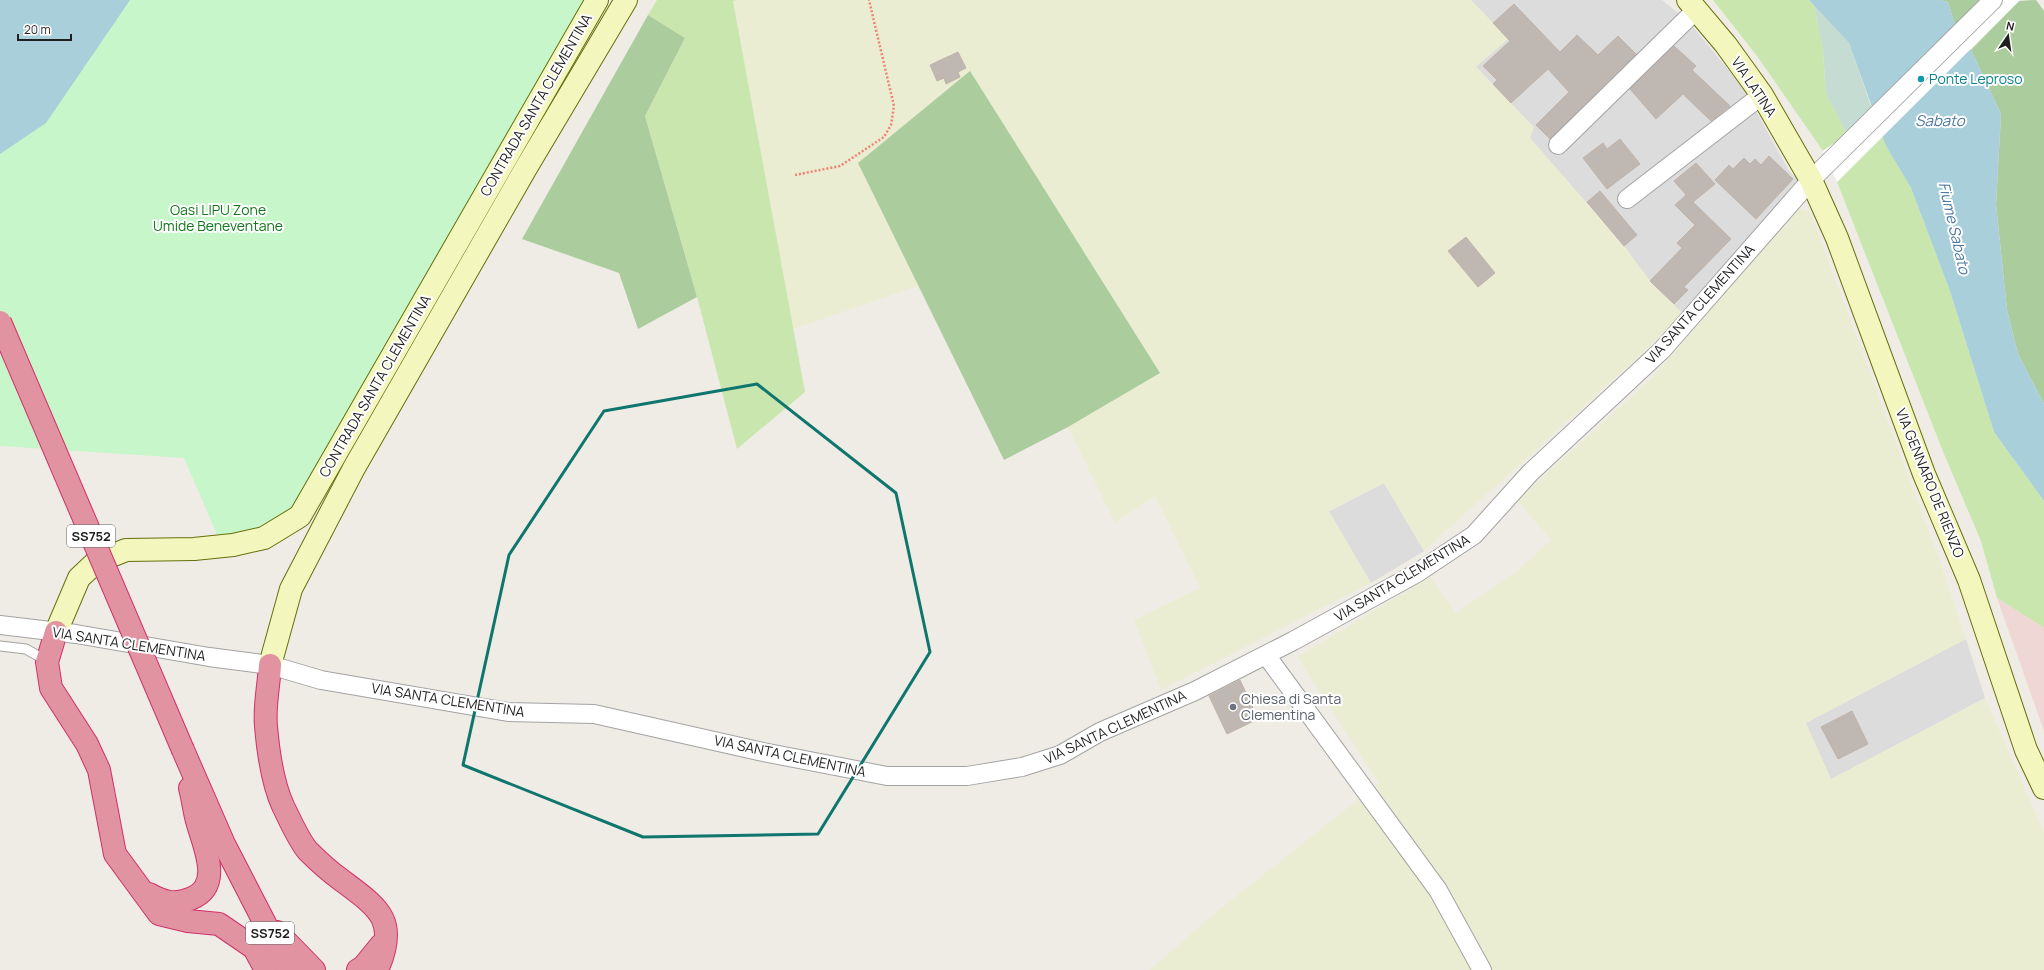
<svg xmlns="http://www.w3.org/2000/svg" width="2044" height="970" font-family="Manrope,sans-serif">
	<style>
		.residential { fill: #dddcdc }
		.commercial { fill: #efd7d6 }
		.farmland { fill: #ebedd2 }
		.grass { fill: #cae6af }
		.forest { fill: #abcc9d }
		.wetland { fill: #c4dcd1 }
		.park { fill: #c6f6c9 }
		.water { fill: #a9cfda }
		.pier { fill: #fff }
		.building { fill: #bfb8b2; stroke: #c0b3a9 }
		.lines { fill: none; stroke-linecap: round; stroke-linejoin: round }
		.lane-casing { stroke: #a3a3a3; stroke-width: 11 }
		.street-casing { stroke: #a3a3a3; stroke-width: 20 }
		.secondary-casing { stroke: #66700c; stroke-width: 24 }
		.highway-casing { stroke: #d03068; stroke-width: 24 }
		.path { stroke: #f18175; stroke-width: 2.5; stroke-dasharray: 2 2; stroke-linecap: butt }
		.lane { stroke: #fff; stroke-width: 9 }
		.street { stroke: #fff; stroke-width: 18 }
		.secondary { stroke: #f3f6bd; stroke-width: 22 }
		.highway { stroke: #e193a2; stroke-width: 22 }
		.highway-bridge-casing { stroke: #d03068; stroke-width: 24; stroke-linecap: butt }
		.highway-bridge { stroke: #e193a2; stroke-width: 22 }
		.marked { fill: none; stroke: #0f766e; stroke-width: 3; stroke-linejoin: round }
		.culture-dot { fill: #0f9aa8; stroke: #fff; stroke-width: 1.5 }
		.worship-dot { fill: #6b7280; stroke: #fff; stroke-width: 1.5 }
		.labels { text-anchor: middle; stroke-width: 4; stroke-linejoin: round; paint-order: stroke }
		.shield { fill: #fff; stroke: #626262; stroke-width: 1 }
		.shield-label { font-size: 13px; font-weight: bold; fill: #1f1f1f }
		.culture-label { font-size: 14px; fill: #0d838f; stroke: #fff; text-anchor: start }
		.street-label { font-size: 14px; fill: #1f1f1f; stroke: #fff }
		.park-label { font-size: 14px; fill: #13771b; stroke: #fff }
		.worship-label { font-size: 14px; fill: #5b616d; stroke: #fff; text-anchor: start }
		.water-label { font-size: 15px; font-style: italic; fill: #4e78a1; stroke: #fff }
	</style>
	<rect width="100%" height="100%" fill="#efece6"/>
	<g class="residential">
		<path d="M1471,0H1662L1689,22L1744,89L1789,171L1799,181L1684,315L1650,281L1624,246L1529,137L1511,103L1476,67L1493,23Z"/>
		<path d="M1384,483L1424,551L1371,583L1328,512Z"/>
		<path d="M1966,639L1985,698L1831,780L1805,723Z"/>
	</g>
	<path class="commercial" d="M1997,598L2044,628V731Z"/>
	<g class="farmland">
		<path d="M737,0H1471L1508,39L1476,67L1534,127L1530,138L1624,246L1650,281L1684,315L1424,551L1384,483L1329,511L1371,583L1161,690L1134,620L1200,588L1155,496L1115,523L1068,427L1160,373L858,163L918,286L793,329L733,1Z"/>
		<path d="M1797,208L1810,212L1941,564L1966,639L1806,723L1831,779L1985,698L2044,832V970H1150L1215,913L1379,783L1297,657L1430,577L1456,613L1515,573L1551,540L1517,500L1650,380Z"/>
	</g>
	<g class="grass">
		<path d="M657,0H737L733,1L805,392L737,449L697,297L645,116L685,38L648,15Z"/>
		<path d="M1713,0H1809L1814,5L1823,50L1826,94L1847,134L1823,151L1757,56Z"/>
		<path d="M1883,136L1886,146L1911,188L1950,291L1994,432L2044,501V628L1997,598L1981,541L1944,454L1837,182Z"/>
	</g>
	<g class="forest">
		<path d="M1940,0H1981L1955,25L1948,2Z"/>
		<path d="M2036,0L2044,11V404L2018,354L2007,310L1996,204L2001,114L1971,50L2019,1Z"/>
		<path d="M648,15L685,38L645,116L697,297L638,329L619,273L522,239Z"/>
		<path d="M970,71L1160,373L1068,427L1004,460L858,163Z"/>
	</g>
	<path class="wetland" d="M1814,5L1849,43L1872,109L1847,134L1826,94L1823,50Z"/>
	<path class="park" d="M0,0H595L305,509L272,532L219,539L184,458L0,446Z"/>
	<g class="water">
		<path d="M0,0H130L46,123L0,154Z"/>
		<path d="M1809,0H1940L1948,2L1955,25L1971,50L2001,114L1996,204L2007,310L2018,354L2044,404V501L1994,432L1950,291L1911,188L1886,146L1849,43Z"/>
	</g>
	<path class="pier" d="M1981,0H2020L1837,182L1823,151L1847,134Z"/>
	<g class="building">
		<path d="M1514,4L1560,52L1577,35L1598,55L1618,36L1636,54L1550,139L1536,125L1569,92L1548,69L1511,103L1493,84L1497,80L1483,66L1510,41L1493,23Z"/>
		<path d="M1674,46L1696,66L1692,70L1730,106L1711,121L1683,94L1656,119L1630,89Z"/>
		<path d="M958,52L966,68L958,72L960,77L946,84L944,78L937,81L930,65Z"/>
		<path d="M1620,139L1640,164L1607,189L1583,158L1603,143L1607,149Z"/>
		<path d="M1769,156L1793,179L1756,219L1715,180L1729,165L1733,169L1744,158L1750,164L1755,159L1761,165Z"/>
		<path d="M1696,163L1715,184L1693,202L1731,239L1684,287L1688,290L1674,304L1650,281L1682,248L1677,243L1695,225L1675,205L1686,195L1687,196L1674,181Z"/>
		<path d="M1600,191L1637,235L1624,246L1587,202Z"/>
		<path d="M1466,237L1495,273L1478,287L1448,251Z"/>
		<path d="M1240,680L1258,719L1227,734L1209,696Z"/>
		<path d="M1852,711L1868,744L1838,759L1821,727Z"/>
	</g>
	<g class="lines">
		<g class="lane-casing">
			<path id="lane" d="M0,646L26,649L47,661"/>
		</g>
		<g class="street-casing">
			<g id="street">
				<path d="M1558,145L1697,9"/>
				<path d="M1627,199L1762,95"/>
				<path d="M0,625L76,634L209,657L270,665L321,680L508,712L594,714L763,752L887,776H967L1022,767L1060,755L1100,732L1195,691L1293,641L1417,573L1474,535L1530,473L1662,350L1811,180L1993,0"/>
				<path d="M1266,655L1438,890L1482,970"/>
			</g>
		</g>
		<g class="secondary-casing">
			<g id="secondary">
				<path d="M1688,0L1726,45L1762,95L1811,180L1837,238L1924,474L1969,580L2026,750L2044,788"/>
				<path d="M56,632L79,578L96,562L126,550L194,549L233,545L264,538L300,516L597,0"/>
				<path d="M270,665L291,589L354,468L526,168L626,0"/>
			</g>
		</g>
		<g class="highway-casing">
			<g id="highway">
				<path d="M56,632L47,662L51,688L87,744L99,770L115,854L159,914L188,921L219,924L254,948L266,970"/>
				<path d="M270,665C269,685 264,706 266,726C268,750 273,784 283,806C289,818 299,841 308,851C318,861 329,871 340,879C377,907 400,919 377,970"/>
				<path d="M183,750L224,844L289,970"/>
				<path d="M149,894C163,902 175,905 190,899C224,886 204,847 197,821C194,810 193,799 190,788"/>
				<path d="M277,932L314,970"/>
				<path d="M358,970L363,967L381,945"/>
			</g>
		</g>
		<path class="path" d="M795,175L840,166L884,137L891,125L894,106L869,0"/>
		<use href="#lane" class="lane"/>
		<use href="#street" class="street"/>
		<use href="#secondary" class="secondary"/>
		<use href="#highway" class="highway"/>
		<g class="highway-bridge-casing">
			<path id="highway-bridge" d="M0,322L183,750"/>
		</g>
		<use href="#highway-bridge" class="highway-bridge"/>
	</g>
	<path class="marked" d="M757,384L896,493L930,652L818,834L643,837L463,765L509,555L604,411Z"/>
	<circle class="culture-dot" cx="1921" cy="79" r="4"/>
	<circle class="worship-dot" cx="1233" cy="707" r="4"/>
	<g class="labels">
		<g class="shield">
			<rect x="67" y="525" width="48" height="22" rx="3"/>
			<rect x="246" y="922" width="48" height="22" rx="3"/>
		</g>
		<g class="shield-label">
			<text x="91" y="541">SS752</text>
			<text x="270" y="938">SS752</text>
		</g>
		<g class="culture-label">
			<text x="1929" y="84">Ponte Leproso</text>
		</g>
		<g class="street-label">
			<text transform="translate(1754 87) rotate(56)" y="5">VIA LATINA</text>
			<text transform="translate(536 105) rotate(-60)" y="5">CONTRADA SANTA CLEMENTINA</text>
			<text transform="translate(1700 304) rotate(-48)" y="5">VIA SANTA CLEMENTINA</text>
			<text transform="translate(375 386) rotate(-60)" y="5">CONTRADA SANTA CLEMENTINA</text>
			<text transform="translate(1930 483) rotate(68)" y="5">VIA GENNARO DE RIENZO</text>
			<text transform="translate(1402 578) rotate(-31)" y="5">VIA SANTA CLEMENTINA</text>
			<text transform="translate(129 644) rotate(9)" y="5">VIA SANTA CLEMENTINA</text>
			<text transform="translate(448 700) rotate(9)" y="5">VIA SANTA CLEMENTINA</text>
			<text transform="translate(1115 727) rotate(-25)" y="5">VIA SANTA CLEMENTINA</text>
			<text transform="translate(790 756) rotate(12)" y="5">VIA SANTA CLEMENTINA</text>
		</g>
		<g class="park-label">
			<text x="218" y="215">Oasi LIPU Zone<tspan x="218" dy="16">Umide Beneventane</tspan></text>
		</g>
		<g class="worship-label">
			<text x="1241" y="704">Chiesa di Santa<tspan x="1241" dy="16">Clementina</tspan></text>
		</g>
		<g class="water-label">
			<text x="1940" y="126">Sabato</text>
			<text transform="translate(1954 228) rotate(77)" y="5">Fiume Sabato</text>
		</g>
	</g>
	<g transform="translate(2008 36) rotate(13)" stroke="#ffffff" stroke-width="3" paint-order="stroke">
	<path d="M0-3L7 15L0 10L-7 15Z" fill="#1f1f1f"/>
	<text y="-6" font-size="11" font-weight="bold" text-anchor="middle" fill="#1f1f1f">N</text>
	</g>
	<path d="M18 34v6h53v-6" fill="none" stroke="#1f1f1f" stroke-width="2"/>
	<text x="24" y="34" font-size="12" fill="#1f1f1f" stroke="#ffffff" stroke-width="3" paint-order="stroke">20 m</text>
</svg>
